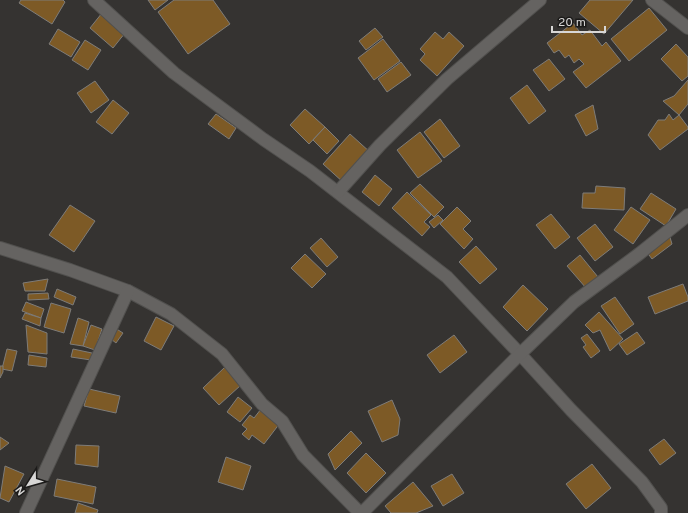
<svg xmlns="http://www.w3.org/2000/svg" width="688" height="513" font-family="Overpass,sans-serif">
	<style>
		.building { fill: #7d5a26; stroke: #7e7c79 }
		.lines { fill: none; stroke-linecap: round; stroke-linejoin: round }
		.minor-casing { stroke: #51504e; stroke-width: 14 }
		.minor { stroke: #656361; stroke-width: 12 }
	</style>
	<rect width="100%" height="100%" fill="#353331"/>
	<g class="building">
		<path d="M21,0H63L65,2L52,24L19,3Z"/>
		<path d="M148,0H168L155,10Z"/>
		<path d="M174,0H213L230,24L188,54L158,12Z"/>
		<path d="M590,0H633L604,34L579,13Z"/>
		<path d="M649,8L667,30L629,61L611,39Z"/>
		<path d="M102,13L125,33L113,48L90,28Z"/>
		<path d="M573,23L582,35L590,30L602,46L606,42L621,61L586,88L573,72L584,64L579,59L574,63L569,55L565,58L559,50L554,53L547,43Z"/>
		<path d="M375,28L383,37L366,50L359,41Z"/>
		<path d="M58,29L80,42L71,57L49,44Z"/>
		<path d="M435,32L443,39L449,32L464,46L437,76L420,60L425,54L420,49Z"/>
		<path d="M383,39L400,61L374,80L358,58Z"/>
		<path d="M85,40L101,50L88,70L72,60Z"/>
		<path d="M676,44L688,57V76L682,81L661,59Z"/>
		<path d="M549,59L565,79L549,91L533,70Z"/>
		<path d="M401,62L411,75L387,92L378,79Z"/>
		<path d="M688,80V104L679,115L663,101L674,96Z"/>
		<path d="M95,81L109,100L91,113L77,93Z"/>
		<path d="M527,85L546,111L529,124L510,98Z"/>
		<path d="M113,100L129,113L112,134L96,122Z"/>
		<path d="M593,105L598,129L586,136L575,115Z"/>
		<path d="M305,109L325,127L309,144L290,125Z"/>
		<path d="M216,114L236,128L229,139L208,124Z"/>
		<path d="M669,114L673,120L679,115L688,127V129L660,150L648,135L658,120H665Z"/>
		<path d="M440,119L460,146L444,158L424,132Z"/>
		<path d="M325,127L339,141L327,154L313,140Z"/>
		<path d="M420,132L442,161L418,178L397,150Z"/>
		<path d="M350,134L371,153L344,183L323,164Z"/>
		<path d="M375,175L392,189L379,206L362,192Z"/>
		<path d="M420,184L444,207L434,217L410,193Z"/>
		<path d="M596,186L625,188L624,210L582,208L583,193H595Z"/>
		<path d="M407,192L431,215L424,222L430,227L422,236L392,208Z"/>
		<path d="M651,193L676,209L666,226L640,209Z"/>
		<path d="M70,205L95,221L74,252L49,235Z"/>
		<path d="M457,207L471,221L463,229L473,239L464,249L440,224Z"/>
		<path d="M631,207L650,220L633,244L614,230Z"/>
		<path d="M551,214L570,237L555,249L536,225Z"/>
		<path d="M438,215L443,220L434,228L429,222Z"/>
		<path d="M595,224L613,247L595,261L577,238Z"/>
		<path d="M669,234L672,244L652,259L646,251Z"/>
		<path d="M321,238L338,257L327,267L310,248Z"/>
		<path d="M476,246L497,269L480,284L459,262Z"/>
		<path d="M305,254L326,274L312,288L291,268Z"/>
		<path d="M580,255L598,277L586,288L567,266Z"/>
		<path d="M48,279L45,291H25L23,283Z"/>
		<path d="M683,284L688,297V301L655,314L648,297Z"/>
		<path d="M523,285L548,309L527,331L503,307Z"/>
		<path d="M57,289L76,297L73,305L54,297Z"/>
		<path d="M48,293L49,299L28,300V294Z"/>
		<path d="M615,297L634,324L620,334L601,306Z"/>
		<path d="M26,302L44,309L41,318L22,311Z"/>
		<path d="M51,303L71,309L64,333L44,327Z"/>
		<path d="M599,312L623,339L610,351L600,330L593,333L585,325Z"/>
		<path d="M25,313L41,318L40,326L22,319Z"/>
		<path d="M156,317L174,326L161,350L144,341Z"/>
		<path d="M78,318L89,322L83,346L70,344Z"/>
		<path d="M26,325L47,333V354L28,352Z"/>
		<path d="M91,325L102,329L95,350L83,346Z"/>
		<path d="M115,328L123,333L116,343L111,339Z"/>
		<path d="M637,332L645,343L627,355L619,344Z"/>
		<path d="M587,334L600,351L591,358L583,347L586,345L581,338Z"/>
		<path d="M454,335L467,352L440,373L427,355Z"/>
		<path d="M7,349L17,351L12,371L2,369Z"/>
		<path d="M73,349L92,353L91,360L71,357Z"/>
		<path d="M29,355L47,358L46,367L28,365Z"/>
		<path d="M0,366H3V372L0,378Z"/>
		<path d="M225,367L241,385L219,405L203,388Z"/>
		<path d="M89,389L120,396L116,413L84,406Z"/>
		<path d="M238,397L252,408L240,422L227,412Z"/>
		<path d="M392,400L400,419L398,435L382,442L368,411Z"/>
		<path d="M261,409L280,423L264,444L252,435L249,440L242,434L247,429L242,425L250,415L254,418Z"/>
		<path d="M351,431L362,443L335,470L328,454Z"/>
		<path d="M0,437L9,443L0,450Z"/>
		<path d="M664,439L676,453L660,465L649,450Z"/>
		<path d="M76,445L99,446L98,467L75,464Z"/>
		<path d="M366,453L386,473L366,493L347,473Z"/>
		<path d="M226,457L251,466L243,490L218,482Z"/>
		<path d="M592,464L611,488L586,509L566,484Z"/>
		<path d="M5,466L24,474L9,502L0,498Z"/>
		<path d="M452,474L464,493L443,506L431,486Z"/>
		<path d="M57,479L96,487L93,504L54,496Z"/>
		<path d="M413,482L433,506L416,513H391L385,506Z"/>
		<path d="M78,503L98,510L97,513H75Z"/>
	</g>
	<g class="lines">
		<g class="minor-casing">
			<g id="minor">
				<path d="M94,0L174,73L263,139L310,171L447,277L520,354L571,410L642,482L661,508V513"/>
				<path d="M652,0L688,28"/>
				<path d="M338,192L380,145L447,79L540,0"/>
				<path d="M0,248L70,270L128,291L171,314L222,354L262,404L282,421L303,455L360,513"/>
				<path d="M26,513L128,291"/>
				<path d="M362,513L520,354L574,302L639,254L688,215"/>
			</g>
		</g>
		<use href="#minor" class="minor"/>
	</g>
	<g transform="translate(28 485) rotate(233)" stroke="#1c1b1a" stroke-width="3" paint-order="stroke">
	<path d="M0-3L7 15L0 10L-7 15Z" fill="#d8d7d6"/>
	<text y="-6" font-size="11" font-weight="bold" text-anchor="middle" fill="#d8d7d6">N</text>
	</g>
	<path d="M552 26v6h53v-6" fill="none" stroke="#d8d7d6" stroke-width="2"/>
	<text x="558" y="26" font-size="12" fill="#d8d7d6" stroke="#1c1b1a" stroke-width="3" paint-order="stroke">20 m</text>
</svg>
